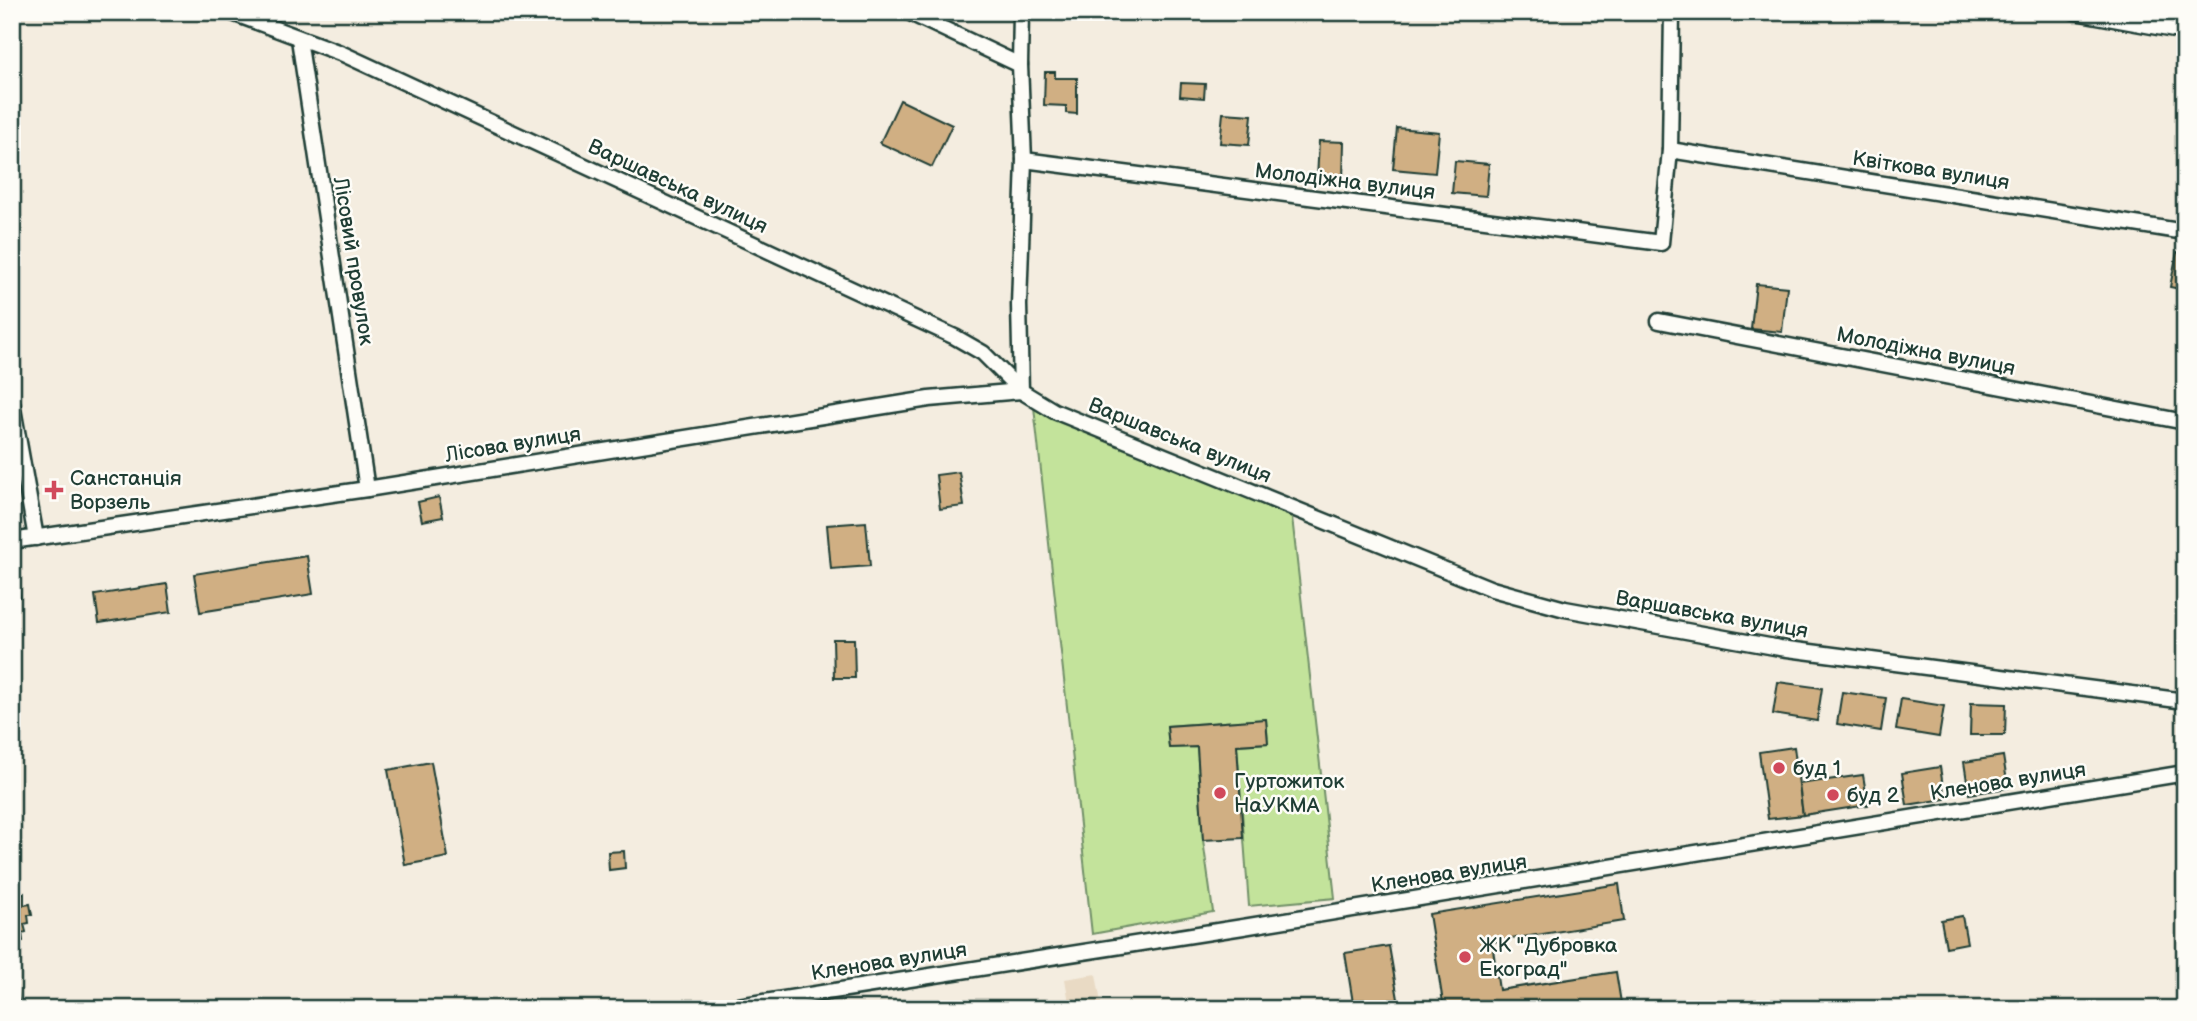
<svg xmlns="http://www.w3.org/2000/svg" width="2197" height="1021" font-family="'Balsamiq Sans',sans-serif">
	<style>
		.built { fill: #e9dac4 }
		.green { fill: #c3e39b; stroke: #719068; stroke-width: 2 }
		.building { fill: #d0af83; stroke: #1f3d34; stroke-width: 2 }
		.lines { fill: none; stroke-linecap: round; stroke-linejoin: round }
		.street-casing { stroke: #1f3d34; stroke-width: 19 }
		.street { stroke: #fdfcf7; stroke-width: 14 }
		.poi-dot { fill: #d1495b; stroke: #fdfcf7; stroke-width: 2.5 }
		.labels { text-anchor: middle; stroke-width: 5; stroke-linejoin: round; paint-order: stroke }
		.street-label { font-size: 21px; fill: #1f3d34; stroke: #fdfcf7 }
		.poi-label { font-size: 21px; fill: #1f3d34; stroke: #fdfcf7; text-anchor: start }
	</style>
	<rect width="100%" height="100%" fill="#f4ede0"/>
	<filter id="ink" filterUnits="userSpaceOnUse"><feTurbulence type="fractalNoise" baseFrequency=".0143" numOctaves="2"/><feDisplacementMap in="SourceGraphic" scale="14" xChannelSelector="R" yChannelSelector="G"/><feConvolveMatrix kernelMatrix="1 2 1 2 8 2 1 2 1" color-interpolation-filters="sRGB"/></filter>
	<g filter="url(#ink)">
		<path class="built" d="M1096,974L1102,1009H1070L1065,979Z"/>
		<path class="green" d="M1034,407L1292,517L1335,898L1249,906L1237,745L1268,743L1266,719L1167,726L1169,748L1197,747L1203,840L1213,912L1092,934Z"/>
		<g class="building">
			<path d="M1045,72H1055V78H1077V114L1066,113V106L1044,105Z"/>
			<path d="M1181,83L1205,84L1204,98L1180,96Z"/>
			<path d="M900,100L952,125L932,167L880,143Z"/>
			<path d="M1223,113L1252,115L1249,145L1220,143Z"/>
			<path d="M1397,128L1439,132L1435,173L1393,169Z"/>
			<path d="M1319,141L1344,142L1343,180L1317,179Z"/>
			<path d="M1455,161L1489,164L1486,196L1452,193Z"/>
			<path d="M2177,252L2185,254V290L2170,287Z"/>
			<path d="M1756,284L1787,287L1782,332L1751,329Z"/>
			<path d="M959,472L964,506L940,509L936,475Z"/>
			<path d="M439,497L443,517L422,521L418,502Z"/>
			<path d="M866,522L870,566L831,569L827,525Z"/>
			<path d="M307,556L313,594L200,612L194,574Z"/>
			<path d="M12,566H16L20,597L12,598Z"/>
			<path d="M167,584L171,612L99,623L95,595Z"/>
			<path d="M833,639H854L855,678H834Z"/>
			<path d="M1778,682L1822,688L1817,721L1773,714Z"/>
			<path d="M1842,692L1886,698L1881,731L1837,724Z"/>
			<path d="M1901,699L1944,706L1939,737L1896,730Z"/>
			<path d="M1971,703L2006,704L2005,735H1970Z"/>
			<path d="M1266,719L1268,743L1237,745L1243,838L1203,840L1197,747L1169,748L1167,726Z"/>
			<path d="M1794,747L1803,815L1768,819L1759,752Z"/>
			<path d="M2003,756L2008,788L1969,794L1964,762Z"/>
			<path d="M431,762L448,857L405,865L388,770Z"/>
			<path d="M1940,767L1945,799L1907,805L1902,773Z"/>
			<path d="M1863,775L1868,805L1803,815L1799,784Z"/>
			<path d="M624,851L625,868L609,870L608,852Z"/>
			<path d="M1619,884L1624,921L1492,942L1499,990L1616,972L1622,1009H1444L1429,914Z"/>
			<path d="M24,893V905L30,904L32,915H28L29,923L24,924L26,932L22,933L23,941L18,942L19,950H15L16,957L12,958V895Z"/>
			<path d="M1962,916L1967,943L1946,947L1941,920Z"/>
			<path d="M1389,946L1399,1005L1408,1003L1409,1009H1354L1345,953Z"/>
			<path d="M12,963L19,1003H23L24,1009H12Z"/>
		</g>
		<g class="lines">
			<g class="street-casing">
				<g id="street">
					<path d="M230,12L343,54L955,337L983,353L1021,391L1054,411L1492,589L1565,609L1780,648L2185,701"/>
					<path d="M2075,12L2185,32"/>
					<path d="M299,39L367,489"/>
					<path d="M1020,65L1021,12"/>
					<path d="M1670,150L2185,232"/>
					<path d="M1024,160L1661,243L1670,150L1672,12"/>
					<path d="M1659,321L2185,422"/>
					<path d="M12,403L36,538"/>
					<path d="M12,541L367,489L929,399L1021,391L1019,305L1024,160L1020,65L908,12"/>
					<path d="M719,1009L1243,927L2185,773"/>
				</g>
			</g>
			<use href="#street" class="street"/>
		</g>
	</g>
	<g class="poi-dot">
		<path d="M50.5 479.5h7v7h7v7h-7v7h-7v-7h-7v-7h7z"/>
		<circle cx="1779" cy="768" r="7"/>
		<circle cx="1220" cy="793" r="7"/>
		<circle cx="1833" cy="795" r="7"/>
		<circle cx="1465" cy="957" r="7"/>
	</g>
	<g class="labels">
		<g class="street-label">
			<text transform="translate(1931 170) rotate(9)" y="7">Квіткова вулиця</text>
			<text transform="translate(1345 181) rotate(7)" y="7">Молодіжна вулиця</text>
			<text transform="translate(678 186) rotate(25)" y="7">Варшавська вулиця</text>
			<text transform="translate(354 261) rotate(81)" y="7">Лісовий провулок</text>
			<text transform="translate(1926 351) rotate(11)" y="7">Молодіжна вулиця</text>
			<text transform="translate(1180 440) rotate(22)" y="7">Варшавська вулиця</text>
			<text transform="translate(513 444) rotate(-9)" y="7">Лісова вулиця</text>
			<text transform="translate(1712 614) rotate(10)" y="7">Варшавська вулиця</text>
			<text transform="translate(2008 781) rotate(-9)" y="7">Кленова вулиця</text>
			<text transform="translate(1449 873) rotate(-9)" y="7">Кленова вулиця</text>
			<text transform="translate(889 961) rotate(-9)" y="7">Кленова вулиця</text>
		</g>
		<g class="poi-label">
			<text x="70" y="485">Санстанція<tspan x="70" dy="24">Ворзель</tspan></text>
			<text x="1793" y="775">буд 1</text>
			<text x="1234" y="788">Гуртожиток<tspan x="1234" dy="24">НаУКМА</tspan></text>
			<text x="1847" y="802">буд 2</text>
			<text x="1479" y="952">ЖК "Дубровка<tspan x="1479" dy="24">Екоград"</tspan></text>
		</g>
	</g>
	<rect width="2197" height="1021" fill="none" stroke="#fdfcf7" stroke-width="42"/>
	<rect x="21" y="21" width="2155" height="979" fill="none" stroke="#1f3d34" stroke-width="2.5" filter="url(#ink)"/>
</svg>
